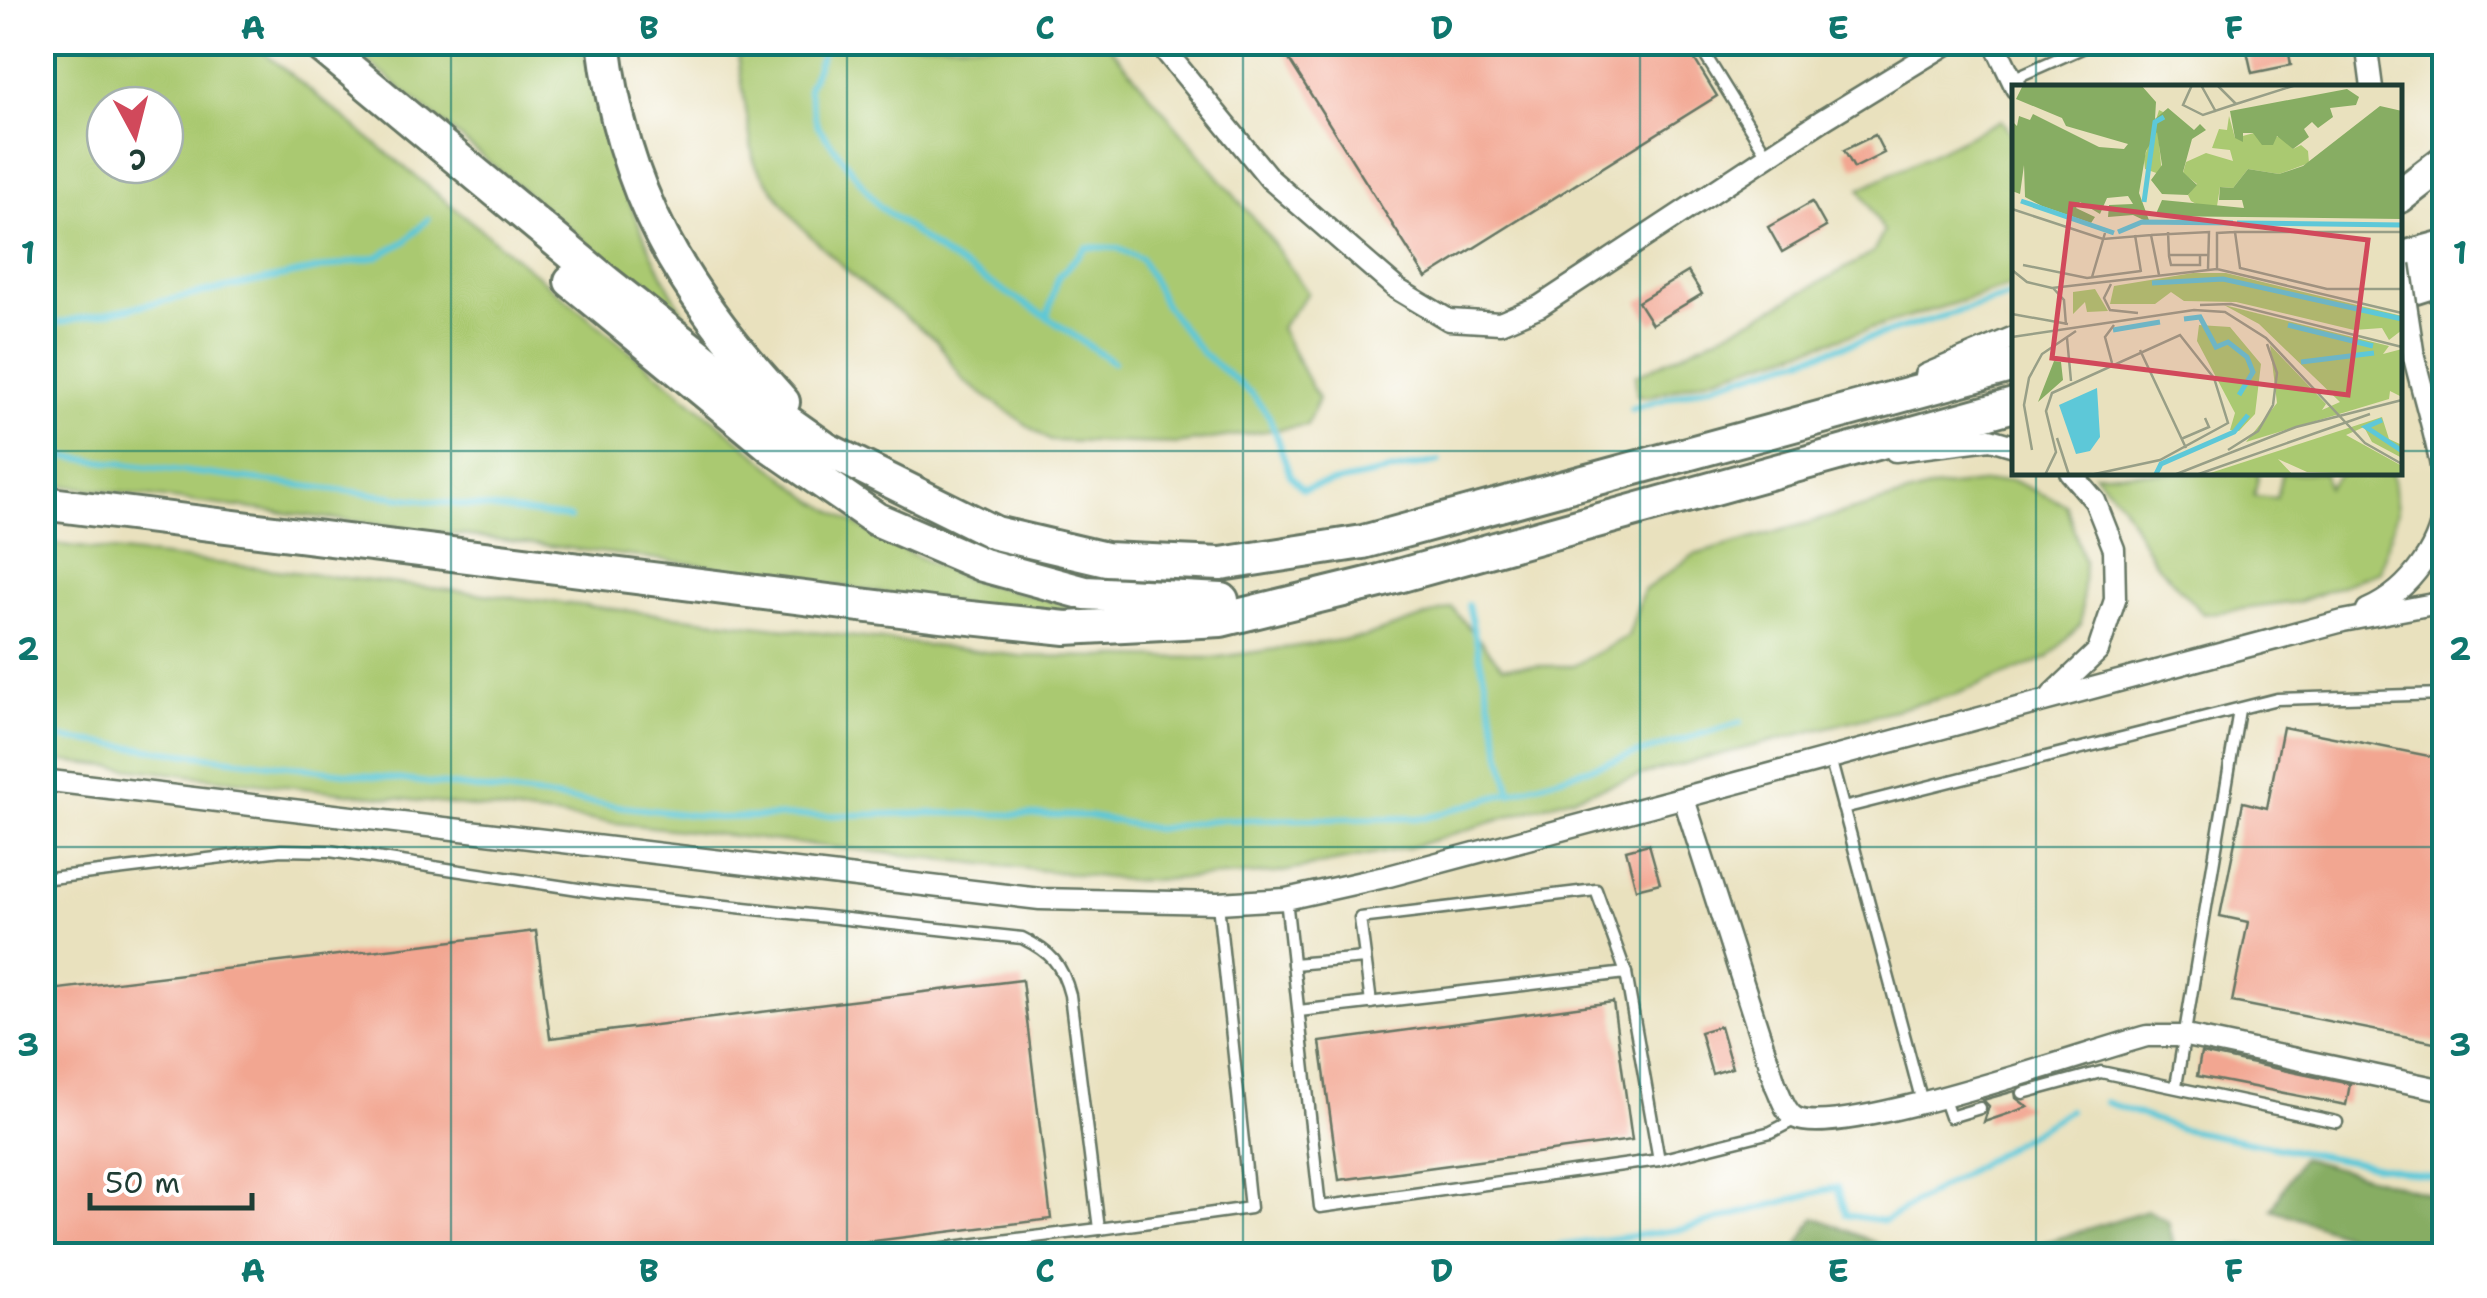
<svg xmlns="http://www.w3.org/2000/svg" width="2487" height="1298" font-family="'Shantell Sans',sans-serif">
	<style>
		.green { fill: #aac971; stroke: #648352; stroke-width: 2.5; fill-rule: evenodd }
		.forest { fill: #87ad63; stroke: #53754c; stroke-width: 2.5 }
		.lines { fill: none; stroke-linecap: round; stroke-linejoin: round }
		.stream { stroke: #5dc8d8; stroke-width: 6 }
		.building { fill: #f2a691 }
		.lane-casing { stroke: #667664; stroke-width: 15 }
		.street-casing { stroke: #667664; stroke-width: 25 }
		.primary-casing { stroke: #667664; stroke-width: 38 }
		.lane { stroke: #fff; stroke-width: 10 }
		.street { stroke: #fff; stroke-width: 20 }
		.primary { stroke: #fff; stroke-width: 32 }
		.street-bridge-casing { stroke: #667664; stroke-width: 25; stroke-linecap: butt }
		.street-bridge { stroke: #fff; stroke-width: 20 }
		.grid { fill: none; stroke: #0f766e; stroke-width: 2.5; stroke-opacity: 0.55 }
		.inset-river { fill: none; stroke: #5dc8d8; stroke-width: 5 }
		.inset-road { fill: none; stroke: #989f87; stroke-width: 2.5 }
		.view { fill: #d1495b; fill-opacity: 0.15; stroke: #d1495b; stroke-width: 5 }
		.inset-edge { fill: none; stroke: #1f3d34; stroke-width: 5 }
		.neatline { fill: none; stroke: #0f766e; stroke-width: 4 }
		.grid-label { font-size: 32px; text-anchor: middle; font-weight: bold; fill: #0f766e }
	</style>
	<rect width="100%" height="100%" fill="#fff"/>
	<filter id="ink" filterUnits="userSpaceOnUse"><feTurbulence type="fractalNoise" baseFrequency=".01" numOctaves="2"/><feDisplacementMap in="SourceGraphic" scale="20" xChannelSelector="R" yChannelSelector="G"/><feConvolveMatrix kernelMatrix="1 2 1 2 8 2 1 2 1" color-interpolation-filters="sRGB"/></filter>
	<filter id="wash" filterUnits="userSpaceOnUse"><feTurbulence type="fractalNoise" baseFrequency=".0048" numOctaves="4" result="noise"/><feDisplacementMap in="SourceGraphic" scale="40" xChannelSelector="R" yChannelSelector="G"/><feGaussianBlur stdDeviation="2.25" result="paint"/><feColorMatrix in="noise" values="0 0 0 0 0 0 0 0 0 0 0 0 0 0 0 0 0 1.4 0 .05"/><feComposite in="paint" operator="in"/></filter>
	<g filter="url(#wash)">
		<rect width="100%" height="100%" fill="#e9e1be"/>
		<g class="green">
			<path d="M43,43H252L810,498L888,543L966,579L1116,617L992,610L703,565L43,483ZM105,105H165V165H105Z"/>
			<path d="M346,43H584C605,148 639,243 696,334Z"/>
			<path d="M736,43H1107L1268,236L1308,293L1280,328L1318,399L1307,425L1177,444L1050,441L964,381L937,341L856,279L799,225L754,163Z"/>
			<path d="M2001,120L2014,138V285L1648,397L1637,395L1635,376L1755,318L1873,253L1884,232L1860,189Z"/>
			<path d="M2094,473H2259L2254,496L2276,498L2282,473H2324L2328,487L2341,473H2392L2397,511L2380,571L2298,602L2203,614L2153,560L2122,504Z"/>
			<path d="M2011,480L2066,505L2084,562L2081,624L2048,658L1957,694L1652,772L1408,848L1277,873L1136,881L43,759V543L1020,656L1212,658L1364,637L1452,608L1502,666H1573L1628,636L1643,591L1694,555L1932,488Z"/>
		</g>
		<g class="forest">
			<path d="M2301,1158L2444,1198V1255H2402L2272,1209Z"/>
			<path d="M2147,1210L2168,1221L2176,1255H2005Z"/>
			<path d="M1815,1217L1895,1251L1905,1255H1807L1797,1247Z"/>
			<path d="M2234,1246L2296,1250L2304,1255H2230Z"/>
		</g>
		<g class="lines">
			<g class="stream">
				<path d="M827,42L808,88L817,125L879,206L942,254L1047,317L1058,277L1086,247L1118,248L1141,259L1166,307L1201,352L1252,394L1269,416L1290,475L1302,489L1439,461"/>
				<path d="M1047,317L1113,362"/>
				<path d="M42,326L377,257L406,241L428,219"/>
				<path d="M1631,409L2014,295"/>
				<path d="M42,454L570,518"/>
				<path d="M1468,605L1511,794"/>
				<path d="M42,736L717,818L934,813L1089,816L1156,829L1212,820L1426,818L1741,722"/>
				<path d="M2105,1102L2181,1129L2444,1179"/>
				<path d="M1483,1256L1684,1229L1837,1187L1846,1215L1885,1221L2069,1110"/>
			</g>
		</g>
		<g id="blocks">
			<g class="building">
				<path d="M1278,42H1684L1717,96L1426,278Z"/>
				<path d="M2245,42H2287L2291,65L2252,73Z"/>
				<path d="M1875,135L1884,153L1854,168L1844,150Z"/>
				<path d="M1812,202L1826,227L1782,252L1768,227Z"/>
				<path d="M1688,272L1702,294L1652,324L1638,302Z"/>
				<path d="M2283,727L2444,759V1044L2232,1002L2248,922L2220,916L2243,802L2267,808Z"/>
				<path d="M1649,844L1660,883L1636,889L1626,850Z"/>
				<path d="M536,931L550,1038L1022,980L1051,1219L753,1256H42V991Z"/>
				<path d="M1613,1002L1632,1140L1339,1180L1320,1042Z"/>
				<path d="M1720,1026L1732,1068L1712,1074L1700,1032Z"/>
				<path d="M2201,1053L2350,1084L2346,1105L2197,1076Z"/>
				<path d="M2015,1091L2016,1098L2028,1107L1984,1122L1989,1106L1983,1100Z"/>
			</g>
		</g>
	</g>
	<g filter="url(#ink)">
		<use href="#blocks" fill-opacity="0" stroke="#667664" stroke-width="2.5"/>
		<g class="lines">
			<g class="lane-casing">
				<g id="lane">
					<path d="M1697,42L1767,155"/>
					<path d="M2012,79L2096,42"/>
					<path d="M1830,758L1922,1102"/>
					<path d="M1843,808L2277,699L2444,694"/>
					<path d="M42,879L281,850L330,851L598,892L1022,938C1051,952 1062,964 1070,995L1099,1229L880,1256"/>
					<path d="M1286,899L1320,1207L1659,1160L1771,1132L1796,1119"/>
					<path d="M1293,964L1365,958"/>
					<path d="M1371,1003L1360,918L1596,890L1626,973"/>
					<path d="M1299,1011L1626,973L1659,1160"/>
					<path d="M2176,1086L2239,710"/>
					<path d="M2023,1093L2101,1072L2337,1122"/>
					<path d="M1943,1097L1950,1117L1980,1108"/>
					<path d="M1099,1229L1250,1208L1218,904"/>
				</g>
			</g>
			<g class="street-casing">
				<g id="street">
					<path d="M1158,42L1270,179L1397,289L1449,320L1500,323L1540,306L1821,121L1950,42"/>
					<path d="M1994,42L2016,88"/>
					<path d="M2366,42L2372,88"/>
					<path d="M1925,375L2014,337"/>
					<path d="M1895,451L1990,439L2014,446"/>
					<path d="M2367,610C2410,591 2446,543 2444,494C2443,456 2423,396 2414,357"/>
					<path d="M2052,695L2098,651L2115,600L2114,549L2095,501L2070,472"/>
					<path d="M42,780L1040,899L1218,903L1286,899L1389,876L2343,621L2444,602"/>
					<path d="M1684,799L1776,1086C1781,1096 1785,1113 1796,1118C1841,1139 2087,1052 2147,1036H2186L2444,1090"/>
				</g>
			</g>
			<g class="primary-casing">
				<g id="primary">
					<path d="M317,42L606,282L740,388L826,449L995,533L1106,559L1221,564L1363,542L2014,365"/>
					<path d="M604,42C622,193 682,292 783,402"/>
					<path d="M2400,196L2444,162"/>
					<path d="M2400,259L2444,247"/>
					<path d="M571,281L772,447L876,519L983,565L1085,593L1222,600"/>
					<path d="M2400,292L2444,278"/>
					<path d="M42,503L941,615L1066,628L1221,620L1380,581L2014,405"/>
				</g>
			</g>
			<use href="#lane" class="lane"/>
			<use href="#street" class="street"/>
			<use href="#primary" class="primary"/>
			<g class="street-bridge-casing">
				<path id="street-bridge" d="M2400,265L2414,357"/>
			</g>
			<use href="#street-bridge" class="street-bridge"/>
		</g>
	</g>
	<path class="grid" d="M451,42V1256M847,42V1256M1243,42V1256M1640,42V1256M2036,42V88M42,451H2014M2400,451H2444M2036,472V1256M42,847H2444"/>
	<g transform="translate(2012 85)">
		<rect width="390" height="390" fill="#e9e1be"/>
		<path d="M147,25L151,27L146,47L150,90L133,84L132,74ZM217,31L223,53L242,48L273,53L281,64L289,60L296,66L297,78L267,89L236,84L221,103L208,102L205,121L191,123L179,116L176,110L185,99L171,88L174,77L194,68L221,76L218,65L200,63L207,44L215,45ZM181,188H214L390,231V245L377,255L370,243L342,245L224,217L172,216L159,207L143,219H98L102,201ZM83,204L96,226L75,227L73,217L61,229V207ZM212,220L377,261L371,269L390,264V312L378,306L377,314L234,357L265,318L258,260L314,319L310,325L328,317L247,239ZM187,240L218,242L249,279L243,329L227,346L218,345L223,328L185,256ZM370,332L377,354L390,360V373L360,357L352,342L334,350L390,381V390L295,387L266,374L281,390H192Z" fill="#aac971"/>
		<path d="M11,0H129L144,17L143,34L156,23L182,45L188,39L194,45L180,54L171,87L185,100L176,110L150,109L139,95L150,80L145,47L134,66L127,108L138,138L121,130L96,132L97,120L121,119L116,111L95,113L88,129L68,117L64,123L83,132L79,138L30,121L13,112L12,80L8,109L0,106V36L5,41L7,31L18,35L21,29L87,62L112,64L116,59L54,41L50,33L4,14ZM335,4L347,12L344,20L318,23L321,32L306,43L300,37L292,44L297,52L281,64L265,51L261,60H250L241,48H231V57L223,53L218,26ZM368,21L390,26V134L143,131L150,115L232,123L230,115H207L208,102L221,103L236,84L267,89L291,81ZM42,276L49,277L51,295L26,317Z" fill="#87ad63"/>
		<path d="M85,303L88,352L78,366L64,369L47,320Z" fill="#5dc8d8"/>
		<path class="inset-river" d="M9,116L102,148M132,117L143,37L152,32M225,138L390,140M106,147L130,137L221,138M140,198L211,194L390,234M172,234L188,232L204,262L216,257L235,272L241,287L227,310M276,240L361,261M101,245L148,237M289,277L362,268M370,335L354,342L390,366M144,389L149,379L222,347L236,330"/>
		<path class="inset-road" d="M180,0L171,20L191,30L224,19M189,0L204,27M205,0L224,19L284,0M0,124L91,154L139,150L147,190M156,147L157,170H196M390,147H223L228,183L315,204H390M123,150L129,187M139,150L197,147L196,184M157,171L159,180H188V170M11,180L75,193L129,186M205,184V148L223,147M0,185L15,197L40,203L205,184L390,228M80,192L93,148M99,199L92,213L98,225L126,228M41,203L52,215L54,240M188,220L219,219L390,262M0,229L56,239M0,252L182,225L213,227L254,253L353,358L390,379M55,253L59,296M128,265L174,363M100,278L93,252L102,240M0,324V361M45,353L57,390M169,354L197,342L193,333M20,365L12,320L17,293L30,269L64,246M216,365L246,346L261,320L265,288L255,259M33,390L44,367L34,326L40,308L168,250L202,293L216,338L148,375L78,390M162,390L284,342L390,315M184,390L358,329"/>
		<path class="view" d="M59,119L356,155L336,310L40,273Z"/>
		<rect width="390" height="390" class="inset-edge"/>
	</g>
	<rect width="2487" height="1298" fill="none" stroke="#fff" stroke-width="110"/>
	<g transform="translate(135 135) rotate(173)"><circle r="48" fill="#ffffff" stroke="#a5b1ae" stroke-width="2.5"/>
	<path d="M0-8L18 38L0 25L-18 38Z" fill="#d1495b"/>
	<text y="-15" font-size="28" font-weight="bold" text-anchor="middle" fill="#1f3d34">С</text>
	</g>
	<path d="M90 1193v15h162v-15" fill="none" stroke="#1f3d34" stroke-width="5"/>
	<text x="105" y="1193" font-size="30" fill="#1f3d34" stroke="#ffffff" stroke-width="8" paint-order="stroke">50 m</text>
	<rect x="55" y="55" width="2377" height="1188" class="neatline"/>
	<g class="grid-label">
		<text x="253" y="39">A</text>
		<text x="649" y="39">B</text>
		<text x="1045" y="39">C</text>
		<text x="1442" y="39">D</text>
		<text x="1838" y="39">E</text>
		<text x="2234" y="39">F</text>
		<text x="28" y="264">1</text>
		<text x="2460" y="264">1</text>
		<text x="28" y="660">2</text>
		<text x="2460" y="660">2</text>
		<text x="28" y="1056">3</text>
		<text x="2460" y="1056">3</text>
		<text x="253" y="1282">A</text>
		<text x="649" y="1282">B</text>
		<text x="1045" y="1282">C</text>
		<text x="1442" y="1282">D</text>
		<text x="1838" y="1282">E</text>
		<text x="2234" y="1282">F</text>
	</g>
</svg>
